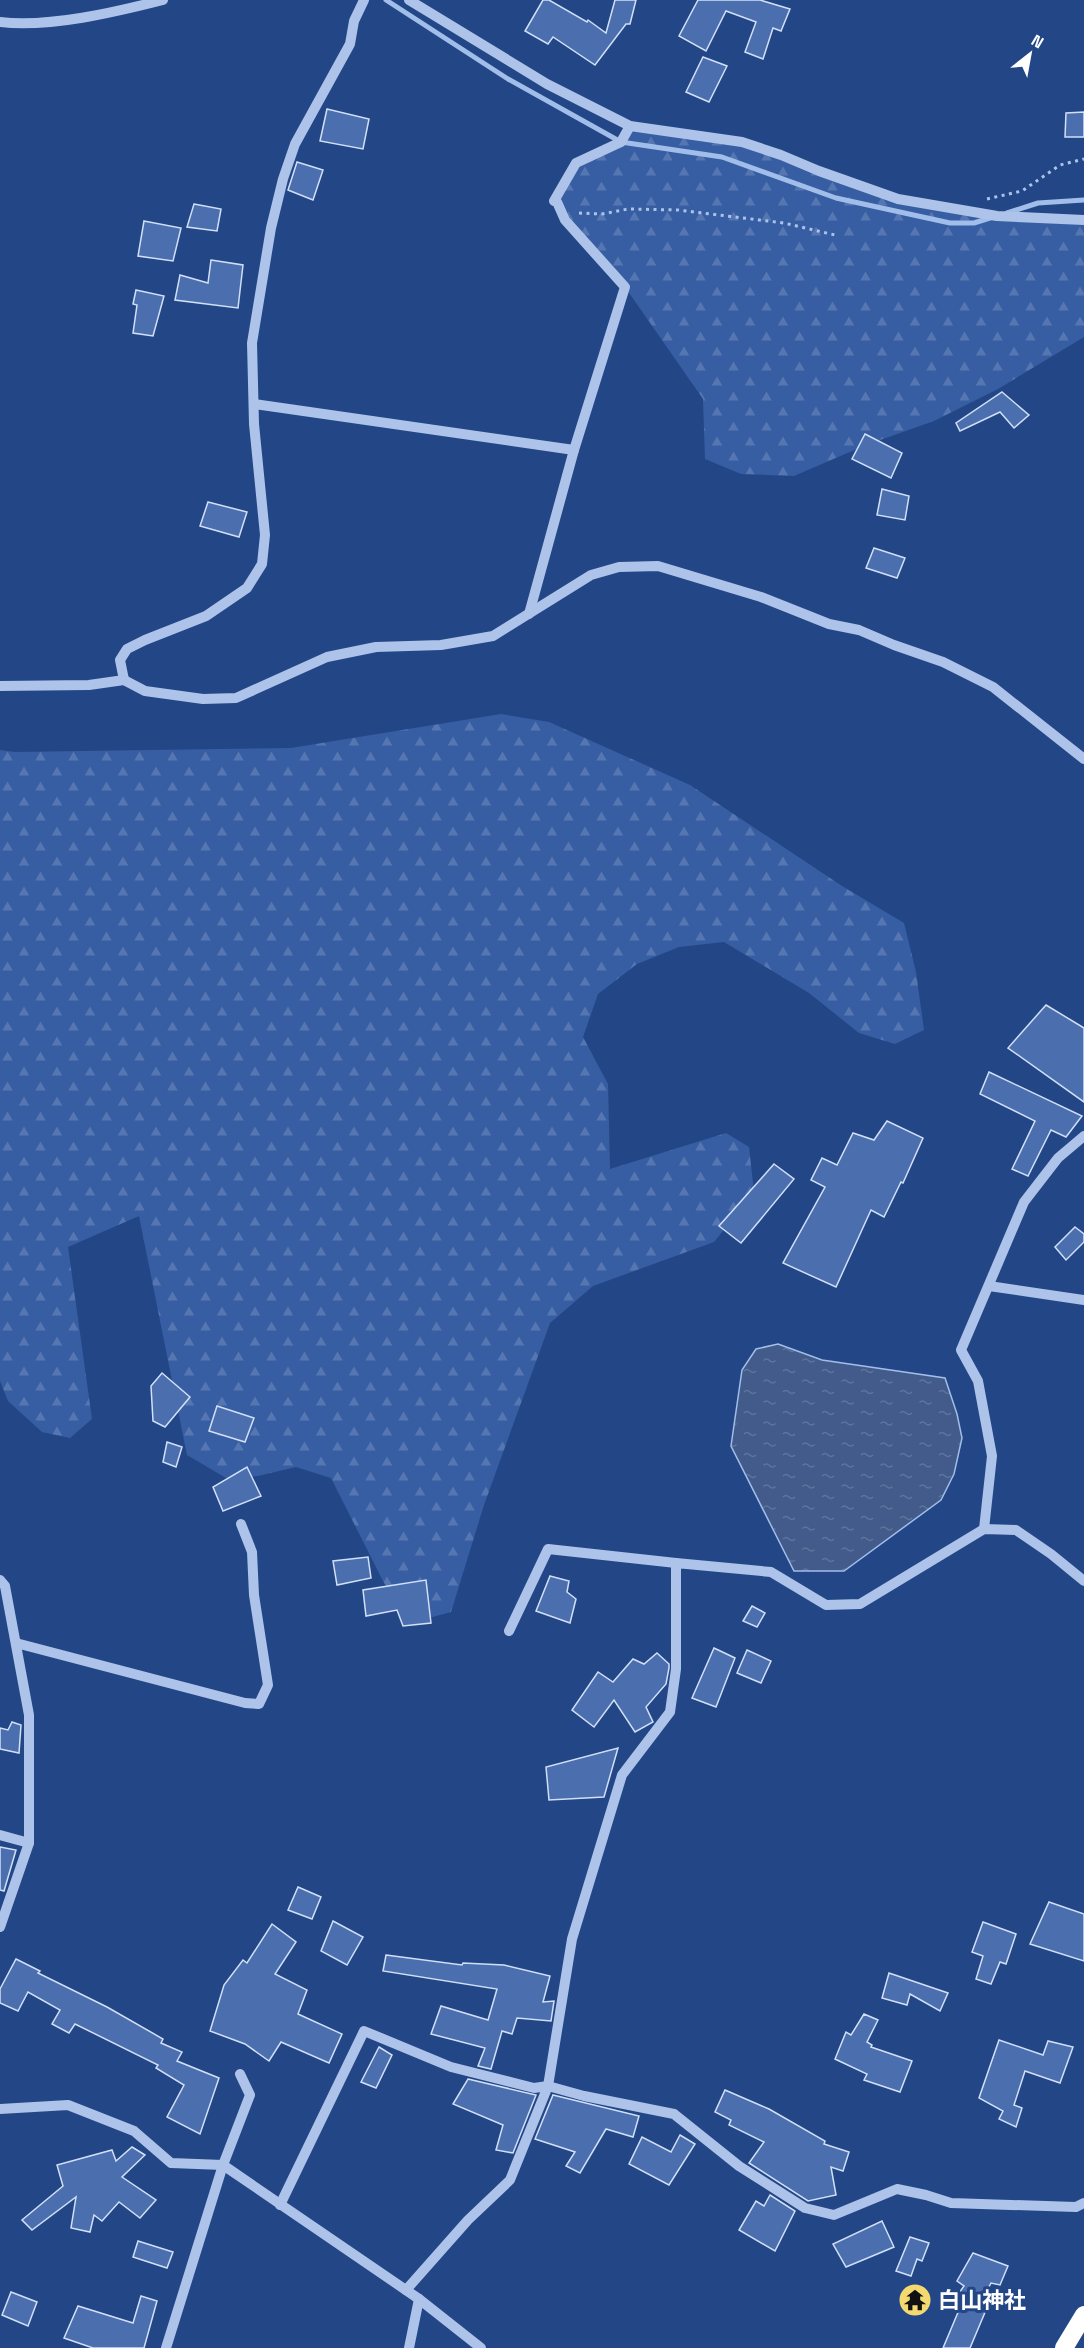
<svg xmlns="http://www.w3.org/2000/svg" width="1084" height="2348" font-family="'Space Grotesk','Noto Sans JP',sans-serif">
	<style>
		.forest { fill: url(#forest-firs) }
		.water { fill: url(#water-ripples); stroke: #a1bdea; stroke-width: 1.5 }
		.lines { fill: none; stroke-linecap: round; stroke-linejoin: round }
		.stream { stroke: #a1bdea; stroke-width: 5 }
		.building { fill: #4b6fae; stroke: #d1dff7; stroke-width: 1.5 }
		.path { stroke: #adc3e9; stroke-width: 3; stroke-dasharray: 3 4.5; stroke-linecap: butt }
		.minor { stroke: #adc3e9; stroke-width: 10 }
		.highway { stroke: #fff; stroke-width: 18 }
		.labels { text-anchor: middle; stroke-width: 6; stroke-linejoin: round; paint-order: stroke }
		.poi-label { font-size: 22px; font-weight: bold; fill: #fff; stroke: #234686; text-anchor: start }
	</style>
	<defs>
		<pattern id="forest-firs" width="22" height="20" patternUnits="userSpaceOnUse" patternTransform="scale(1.5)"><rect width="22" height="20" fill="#375ea3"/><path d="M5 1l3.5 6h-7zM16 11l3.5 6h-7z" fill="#5576b1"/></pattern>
		<pattern id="water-ripples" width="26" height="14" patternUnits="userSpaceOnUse" patternTransform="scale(1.5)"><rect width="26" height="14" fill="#425b8a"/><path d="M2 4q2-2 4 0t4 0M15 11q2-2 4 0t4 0" fill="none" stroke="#5e749c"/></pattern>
	</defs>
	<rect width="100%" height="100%" fill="#234686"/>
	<g class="forest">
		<path d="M630,126L742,142L898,199L997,216L1084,220V337L998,389L934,421L866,445L794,476L741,474L705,459L703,399L625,287L557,202L576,163L621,142Z"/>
		<path d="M501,714L549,722L690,785L842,886L904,923L916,972L924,1030L895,1044L859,1033L809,993L724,942L679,947L637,964L598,994L583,1037L608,1084L610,1169L726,1133L749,1147L754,1192L714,1242L593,1286L550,1323L484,1505L451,1612L414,1622L384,1583L331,1478L296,1467L258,1476L226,1478L187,1455L139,1216L68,1247L92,1419L70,1438L42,1432L8,1401L0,1381V750L15,752L291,748Z"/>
	</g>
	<path class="water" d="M778,1344L822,1360L945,1378L957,1414L962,1438L954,1474L941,1500L844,1571H794L731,1446L742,1370L756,1349Z"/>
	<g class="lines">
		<g class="stream">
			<path d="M386,0L508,79L621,142L722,157L836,198L950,223H974L993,217"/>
			<path d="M1007,213L1038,203L1084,200"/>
		</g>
	</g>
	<g class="building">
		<path d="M543,0H549L587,22L588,20L606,33L615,0H636L630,24H626L595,65L553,37L548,44L525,31Z"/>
		<path d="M698,0H760L790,9L781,31L773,28L763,59L745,52L756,22L726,11L706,51L679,36Z"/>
		<path d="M703,57L727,66L709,102L686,92Z"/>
		<path d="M327,109L369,119L363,149L320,141Z"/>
		<path d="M1084,112V137H1065L1066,113Z"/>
		<path d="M297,162L323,170L313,200L288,190Z"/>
		<path d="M194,204L221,209L217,231L187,227Z"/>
		<path d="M144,221L181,228L173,261L138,256Z"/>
		<path d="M211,260L243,265L238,308L175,300L180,275L208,283Z"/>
		<path d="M136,290L164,296L153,336L133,333L137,305L133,304Z"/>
		<path d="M1002,392L1029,415L1014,428L1000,412L960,431L956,423Z"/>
		<path d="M865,434L902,453L891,478L852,459Z"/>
		<path d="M882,489L909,496L905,520L877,515Z"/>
		<path d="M208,502L247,512L239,537L200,526Z"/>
		<path d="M874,548L905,558L897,578L866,568Z"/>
		<path d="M1046,1005L1084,1028V1102L1008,1048Z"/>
		<path d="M989,1072L1082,1116L1066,1137L1051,1130L1028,1176L1012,1169L1035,1121L980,1094Z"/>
		<path d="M887,1121L923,1138L903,1183L901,1182L884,1217L871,1210L836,1287L783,1263L825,1187L811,1180L822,1158L837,1165L853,1133L874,1140Z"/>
		<path d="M774,1164L794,1179L741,1243L719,1226Z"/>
		<path d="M1075,1227L1084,1234V1242L1066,1260L1055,1247Z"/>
		<path d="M162,1373L190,1397L165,1427L153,1421L151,1386Z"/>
		<path d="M217,1406L254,1418L245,1442L209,1431Z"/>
		<path d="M167,1442L182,1447L176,1467L163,1462Z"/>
		<path d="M247,1467L261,1496L223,1511L213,1487Z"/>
		<path d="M368,1557L371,1578L337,1585L333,1561Z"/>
		<path d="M550,1576L569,1581L567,1592L576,1599L570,1623L536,1611Z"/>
		<path d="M426,1580L431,1623L403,1626L397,1610L366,1616L363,1590Z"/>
		<path d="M752,1606L765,1613L757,1627L743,1621Z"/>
		<path d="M714,1648L735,1658L716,1707L692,1698Z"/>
		<path d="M747,1650L771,1661L761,1683L737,1673Z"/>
		<path d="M657,1653L669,1664V1668L666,1684L646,1707L653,1722L635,1732L614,1700L594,1727L572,1710L598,1672L613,1682L633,1659L644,1664Z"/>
		<path d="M12,1722L21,1725L19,1753L0,1749V1728L8,1730Z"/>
		<path d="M618,1748L604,1797L549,1800L546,1767Z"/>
		<path d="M0,1847L16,1850L4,1891L0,1890Z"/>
		<path d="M298,1887L321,1897L312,1919L288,1910Z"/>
		<path d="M1049,1902L1084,1914V1961L1030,1944Z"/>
		<path d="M333,1921L363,1937L347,1965L321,1951Z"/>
		<path d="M983,1922L1016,1934L1006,1964L1000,1962L991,1984L976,1979L983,1956L972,1952Z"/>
		<path d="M272,1924L296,1942L275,1974L307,1990L298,2014L342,2034L329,2063L281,2042L269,2061L245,2044L210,2031L224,1985L243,1960L247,1963Z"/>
		<path d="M386,1955L462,1965L463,1963L504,1965L550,1976L543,2002L554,2001L551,2021L517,2018L512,2034L502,2031L491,2069L478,2066L485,2048L431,2034L441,2006L488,2020L497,1989L383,1971Z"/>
		<path d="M16,1959L40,1971L38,1973L107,2007L163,2039L161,2043L182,2052L177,2061L219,2078L200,2134L167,2117L184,2085L156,2068L158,2065L75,2024L69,2033L52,2024L60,2010L28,1992L18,2011L0,2003V1989Z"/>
		<path d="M889,1973L948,1993L940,2011L910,1994L907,2005L882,1998Z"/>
		<path d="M864,2014L878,2020L867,2042L872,2045L871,2047L912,2061L900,2092L864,2080L867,2074L835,2059L846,2032L851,2035Z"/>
		<path d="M999,2040L1043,2055L1048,2041L1073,2047L1060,2083L1025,2071L1014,2105L1022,2108L1016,2127L999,2119L1003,2111L979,2098Z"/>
		<path d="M379,2047L392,2055L376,2088L361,2082Z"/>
		<path d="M468,2079L536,2095L513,2153L496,2150L503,2125L453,2104Z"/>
		<path d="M725,2090L769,2109L825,2141L824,2144L849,2152L843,2171L831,2167L836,2195L808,2201L749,2163L764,2142L729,2125L731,2120L715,2112Z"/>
		<path d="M553,2095L639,2116L633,2137L606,2129L580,2173L566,2166L575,2152L535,2139Z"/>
		<path d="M680,2135L695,2144L669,2185L629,2164L642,2137L671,2152Z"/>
		<path d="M132,2147L145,2155L122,2177L156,2200L140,2218L119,2202L102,2221L94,2215L90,2232L71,2228L76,2197L32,2230L22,2220L63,2186L57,2165L112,2150L116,2161Z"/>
		<path d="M770,2195L795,2211L775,2251L739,2230L756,2201L764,2206Z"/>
		<path d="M882,2221L894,2247L846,2267L833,2244Z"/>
		<path d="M910,2237L929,2243L922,2261L917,2259L911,2276L896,2271Z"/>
		<path d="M138,2241L173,2252L167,2268L133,2257Z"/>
		<path d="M973,2253L1008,2266L1000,2285L991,2283L980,2305L986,2310L970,2348H943L959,2310L949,2307L964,2286L957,2281Z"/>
		<path d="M11,2292L37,2302L28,2326L2,2315Z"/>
		<path d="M141,2296L157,2301L144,2348H93L64,2338L78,2306L133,2323Z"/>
	</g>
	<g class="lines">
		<g class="path">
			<path d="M987,199L1022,191L1060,165L1084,159"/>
			<path d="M579,213L602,214L628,209L678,210L784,223L835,235"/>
		</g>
		<g class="minor">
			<path d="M409,0L547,84L630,126L742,142L781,155L819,171L898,199L997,216L1084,220"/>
			<path d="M0,22C49,28 116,12 163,0"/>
			<path d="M254,404L574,450"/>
			<path d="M529,614L574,450L625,287L565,220L557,202L554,201L576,163L621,142L630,126"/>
			<path d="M124,680L120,660L127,649L145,640L206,616L247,588L262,564L265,535L254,424L252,343L271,228L283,179L295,144L350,44L354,21L364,0"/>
			<path d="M0,686L89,685L124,680L145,691L203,699L236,698L327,657L376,647L441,645L493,636L591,575L619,567L658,566L761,597L829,624L859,630L894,645L943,662L993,687L1084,759"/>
			<path d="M989,1286L1084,1300"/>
			<path d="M984,1529L992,1456L978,1381L961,1350L1024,1202L1058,1158L1084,1136"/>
			<path d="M0,1580L5,1586L29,1715V1843"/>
			<path d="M509,1631L548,1549L676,1563"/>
			<path d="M16,1643L245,1703L259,1704L268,1685L254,1595L252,1552L241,1524"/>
			<path d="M0,1835L29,1843L0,1927"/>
			<path d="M0,2109L68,2105L134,2131L171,2163L223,2165L419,2299L481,2348"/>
			<path d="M280,2205L364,2031L451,2067L534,2088L548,2086L584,2096L674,2114L739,2166L805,2208L834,2215L897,2189L926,2195L951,2203L1076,2207L1084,2203"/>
			<path d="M406,2290L468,2220L510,2180L548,2086L572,1939L622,1775L670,1712L676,1669V1563L771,1572L826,1605L860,1604L984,1529L1016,1530L1051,1554L1084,1581"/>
			<path d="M166,2348L223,2165L250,2095L240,2074"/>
			<path d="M409,2348L419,2299"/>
		</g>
		<path class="highway" d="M1064,2348L1084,2315"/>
	</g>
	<defs>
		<g id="temple-disc" transform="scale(1.725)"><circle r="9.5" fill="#f4d970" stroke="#234686"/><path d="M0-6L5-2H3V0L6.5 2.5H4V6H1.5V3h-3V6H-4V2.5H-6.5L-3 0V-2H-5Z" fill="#111"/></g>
	</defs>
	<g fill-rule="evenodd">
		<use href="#temple-disc" x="915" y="2300"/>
	</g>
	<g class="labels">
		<g class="poi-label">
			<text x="938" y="2308">白山神社</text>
		</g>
	</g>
	<g transform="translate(1030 54) rotate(31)" stroke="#234686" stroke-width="4.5" paint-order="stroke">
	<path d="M0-4.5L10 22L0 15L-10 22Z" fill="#ffffff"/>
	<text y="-9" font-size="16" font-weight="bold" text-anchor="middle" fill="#ffffff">N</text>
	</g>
</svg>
